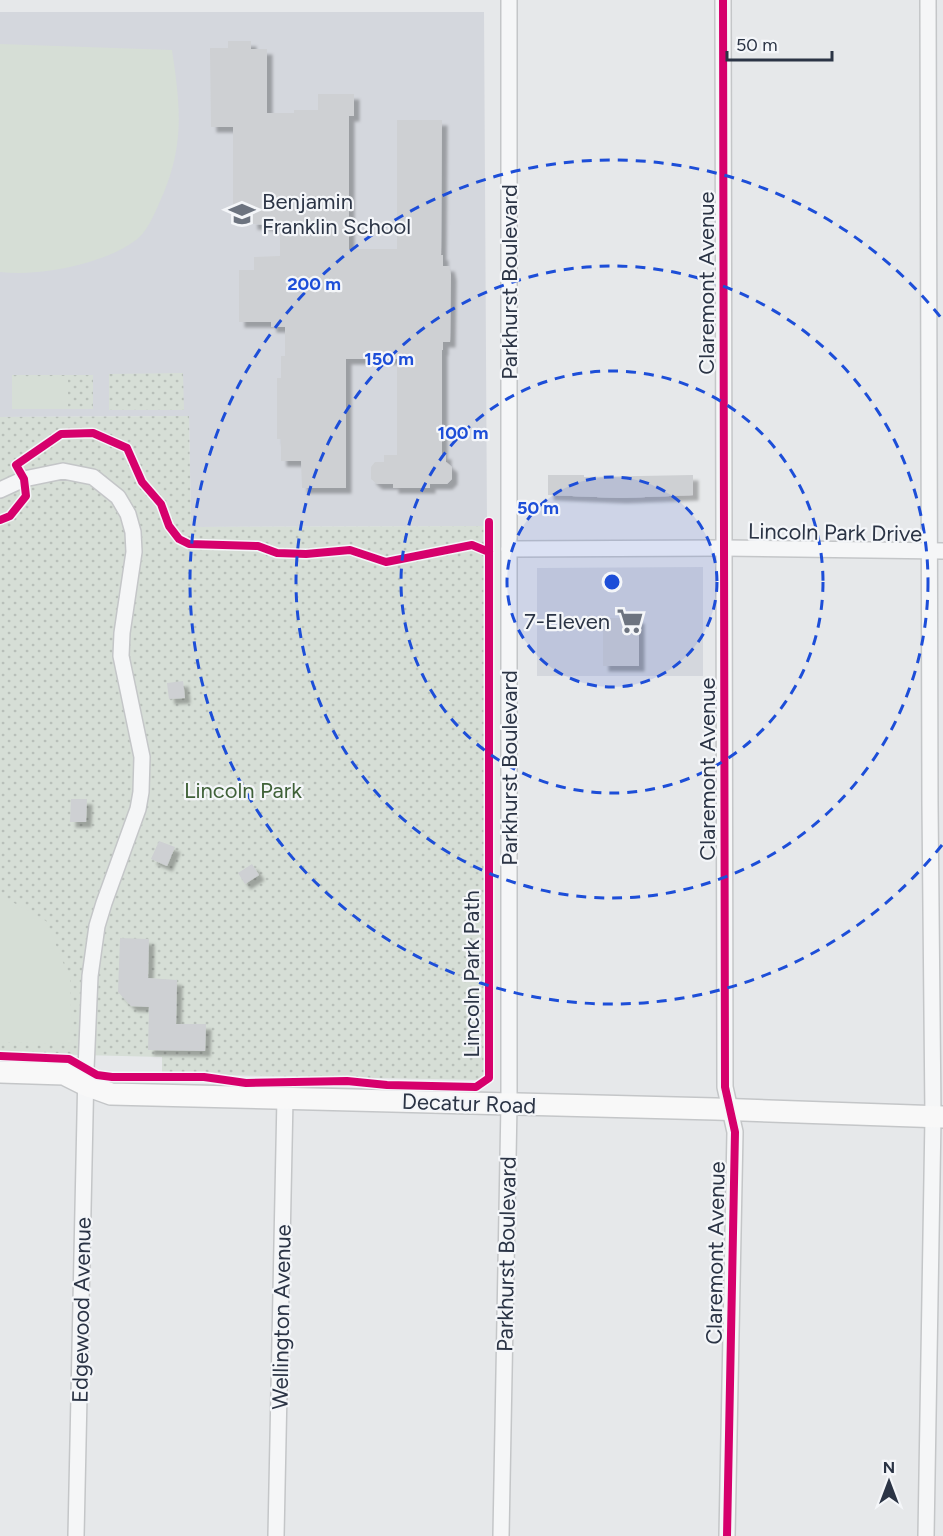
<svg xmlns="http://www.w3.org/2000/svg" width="943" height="1536" font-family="Figtree,sans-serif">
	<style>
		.built { fill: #d4d7dd }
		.grass { fill: url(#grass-dots) }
		.garden { fill: #d6ded6 }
		.building { fill: #ced0d3; filter: url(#shadow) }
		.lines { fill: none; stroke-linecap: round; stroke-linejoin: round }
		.street-casing { stroke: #c4c6c8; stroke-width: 18 }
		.secondary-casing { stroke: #c4c6c8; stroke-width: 24 }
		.street { stroke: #f5f6f7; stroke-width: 15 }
		.secondary { stroke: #f8f8f8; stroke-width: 21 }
		.cycleway-casing { stroke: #f4f6f9; stroke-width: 11 }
		.cycleway { stroke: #d6006c; stroke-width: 8 }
		.ring { fill: none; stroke: #1d4ed8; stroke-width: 3; stroke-dasharray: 10 8 }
		.labels { text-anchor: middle; stroke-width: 4.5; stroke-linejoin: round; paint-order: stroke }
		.poi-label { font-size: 22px; fill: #2b3445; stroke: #f4f6f9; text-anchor: start }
		.street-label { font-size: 22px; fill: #2b3445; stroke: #f4f6f9 }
		.park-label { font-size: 22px; fill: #3f6138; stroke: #f4f6f9 }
		.centre { fill: #1d4ed8; stroke: #f4f6f9; stroke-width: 3 }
		.ring-label { font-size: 18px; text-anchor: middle; font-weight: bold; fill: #1d4ed8; stroke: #f4f6f9; stroke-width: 4.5; stroke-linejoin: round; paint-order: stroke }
	</style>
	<defs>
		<pattern id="grass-dots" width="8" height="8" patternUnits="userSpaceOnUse" patternTransform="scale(1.5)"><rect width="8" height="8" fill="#d6ded6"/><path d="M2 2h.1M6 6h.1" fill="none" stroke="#b8bfb9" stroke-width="1.8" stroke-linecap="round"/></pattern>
		<filter id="shadow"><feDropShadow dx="5.5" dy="5.5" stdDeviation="1.5" flood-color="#0004"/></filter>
	</defs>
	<rect width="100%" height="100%" fill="#e6e8ea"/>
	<g class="built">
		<path d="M0,12H484L487,526L191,527L189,416L0,417Z"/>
		<path d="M703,567V676H537V568Z"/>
	</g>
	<g class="grass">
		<path d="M183,373L184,410H109V374Z"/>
		<rect x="12" y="375" width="81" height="34"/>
		<path d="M189,416L191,527L487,526L484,1080L162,1074V1057L0,1053V417Z"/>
	</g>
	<g class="garden">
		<path d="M0,44L172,50C181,110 185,149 158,206C153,217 146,233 136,240C120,252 100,259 82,264C55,271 27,275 0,272Z"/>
		<path d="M68,376V408H13V377Z"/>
		<path d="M0,895L46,921L70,979L72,1044L0,1042Z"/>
	</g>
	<g class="building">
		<path d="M228,41H251V49H267V113H294V110H318V94H354V116H349V249H397V120H442L441,255H443V266H449L451,275L450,342H443V350H442V454H446V462L452,467V479L447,484H430V488H393V484H377L371,479V467L375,462H384V455H397V359H346V488H302L301,461H281V439H277V378H281V356H285V327H271V322H239V270H254V257L280,256V226L252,224V210H233V127H211L210,48H228Z"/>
		<path d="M548,475H584V477L693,475V495L621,498L548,495Z"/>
		<rect x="603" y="618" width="36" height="48"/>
		<path d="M183,681L185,698L169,699L167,683Z"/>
		<path d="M71,799H87L86,822H70Z"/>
		<path d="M159,841L175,847L167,866L151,859Z"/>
		<path d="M252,864L259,875L245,884L238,873Z"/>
		<path d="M120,938L149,939L148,978L177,980L176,1024H206L205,1051L148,1050L149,1007L131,1006L118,992Z"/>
	</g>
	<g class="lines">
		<g class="street-casing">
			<g id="street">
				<path d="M723,0L725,1087L735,1132L727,1536"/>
				<path d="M0,490L24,479L63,471L93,477L118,497L128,514L133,532L134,552L122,633L121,656L142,757L141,792L138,809L104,903L97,926L90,976L86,1069L76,1536"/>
				<path d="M509,549L724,548L943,551"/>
				<path d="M276,1536L285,1098"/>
				<path d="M501,1536L509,1104V0"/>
				<path d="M926,1536L933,1117L930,804L928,0"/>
			</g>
		</g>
		<g class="secondary-casing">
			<path id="secondary" d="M0,1072L64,1074L86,1085L111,1094L715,1109L943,1117"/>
		</g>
		<use href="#street" class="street"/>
		<use href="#secondary" class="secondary"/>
		<g class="cycleway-casing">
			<g id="cycleway">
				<path d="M723,0L725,1087L735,1132L727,1536"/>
				<path d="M0,520L10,516L26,496L24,479L16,465L61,434L93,433L127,448L142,482L161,504L169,526L179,539L189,544L258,546L277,553L306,554L350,550L386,562L472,545L489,552"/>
				<path d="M0,1056L69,1059L97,1075L112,1077H204L246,1083L347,1081L387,1085L476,1087L489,1078V522"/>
			</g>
		</g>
		<use href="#cycleway" class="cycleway"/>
	</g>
	<circle cx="612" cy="582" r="105" fill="#1d4ed8" fill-opacity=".12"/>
	<g class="ring">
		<circle cx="612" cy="582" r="105"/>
		<circle cx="612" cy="582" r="211"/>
		<circle cx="612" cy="582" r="316"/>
		<path d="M942 845A422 422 0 1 1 942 319"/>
	</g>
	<defs>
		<g id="school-bare" transform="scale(2.07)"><path d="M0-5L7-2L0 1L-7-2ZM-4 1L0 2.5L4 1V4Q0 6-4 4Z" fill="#6c737f" stroke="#f4f6f9" stroke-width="2.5" paint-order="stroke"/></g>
		<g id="supermarket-bare" transform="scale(2.07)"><path d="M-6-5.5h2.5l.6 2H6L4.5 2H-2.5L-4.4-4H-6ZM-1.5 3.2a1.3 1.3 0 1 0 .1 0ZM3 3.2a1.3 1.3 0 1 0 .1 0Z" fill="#6c737f" stroke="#f4f6f9" stroke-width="2.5" paint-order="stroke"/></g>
	</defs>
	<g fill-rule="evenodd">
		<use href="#school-bare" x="242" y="214"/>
		<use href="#supermarket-bare" x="630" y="621"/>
	</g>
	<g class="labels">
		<g class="poi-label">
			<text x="262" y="209">Benjamin<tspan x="262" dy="25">Franklin School</tspan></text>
			<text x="610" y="629" text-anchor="end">7-Eleven</text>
		</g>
		<g class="street-label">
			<text transform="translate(509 282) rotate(-90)" y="8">Parkhurst Boulevard</text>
			<text transform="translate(706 283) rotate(-90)" y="8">Claremont Avenue</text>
			<text transform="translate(835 532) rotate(1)" y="8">Lincoln Park Drive</text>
			<text transform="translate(509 768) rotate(-90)" y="8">Parkhurst Boulevard</text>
			<text transform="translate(707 769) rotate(-90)" y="8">Claremont Avenue</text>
			<text transform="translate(471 974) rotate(-90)" y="8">Lincoln Park Path</text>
			<text transform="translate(469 1103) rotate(2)" y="8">Decatur Road</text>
			<text transform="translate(715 1253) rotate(-89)" y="8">Claremont Avenue</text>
			<text transform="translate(506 1254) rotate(-89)" y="8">Parkhurst Boulevard</text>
			<text transform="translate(81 1310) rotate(-89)" y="8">Edgewood Avenue</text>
			<text transform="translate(281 1317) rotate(-89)" y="8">Wellington Avenue</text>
		</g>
		<g class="park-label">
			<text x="243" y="798">Lincoln Park</text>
		</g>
	</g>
	<circle cx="612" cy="582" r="9" class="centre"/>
	<g class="ring-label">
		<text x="314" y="290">200 m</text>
		<text x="389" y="365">150 m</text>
		<text x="463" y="439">100 m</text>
		<text x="538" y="514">50 m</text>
	</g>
	<g transform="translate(889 1482)" stroke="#f4f6f9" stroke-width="4.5" paint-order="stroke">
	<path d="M0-4.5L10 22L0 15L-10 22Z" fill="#2b3445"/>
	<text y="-9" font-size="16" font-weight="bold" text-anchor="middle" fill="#2b3445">N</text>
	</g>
	<path d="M727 51v9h105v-9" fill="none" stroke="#2b3445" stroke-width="3"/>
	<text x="736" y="51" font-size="18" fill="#2b3445" stroke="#f4f6f9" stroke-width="4.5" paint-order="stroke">50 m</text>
</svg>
